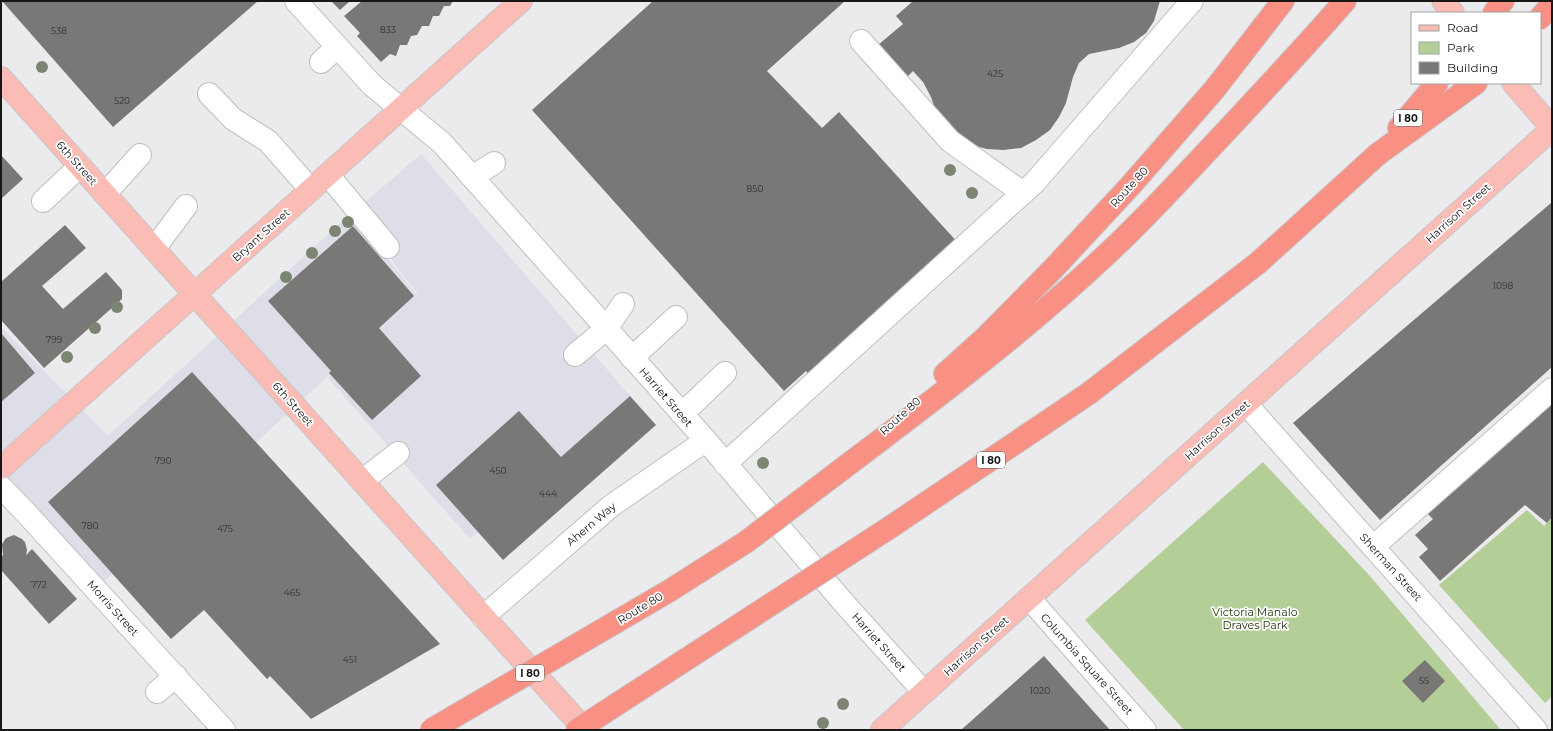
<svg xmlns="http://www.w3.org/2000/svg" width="1553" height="731" font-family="Montserrat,sans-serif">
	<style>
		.built { fill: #dddee7 }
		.green { fill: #b3ce96 }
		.building { fill: #797876 }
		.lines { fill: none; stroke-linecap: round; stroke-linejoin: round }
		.minor-casing { stroke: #bfbfc1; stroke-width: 24 }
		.major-casing { stroke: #c7c7c8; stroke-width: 24 }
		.highway-casing { stroke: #c7c7c8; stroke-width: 24 }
		.minor { stroke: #fff; stroke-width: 22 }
		.major { stroke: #fbbcb5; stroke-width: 22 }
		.highway { stroke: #f89084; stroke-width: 22 }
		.highway-bridge-casing { stroke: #c7c7c8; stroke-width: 24; stroke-linecap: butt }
		.highway-bridge { stroke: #f89084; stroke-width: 22 }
		.tree { fill: #7c8571 }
		.labels { text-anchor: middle; stroke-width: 3.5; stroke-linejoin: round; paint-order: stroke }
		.number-label { font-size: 9px; fill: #302f30 }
		.shield { fill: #fff; stroke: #5d5d5d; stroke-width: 1 }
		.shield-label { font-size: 10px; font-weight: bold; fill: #171718 }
		.street-label { font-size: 11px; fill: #171718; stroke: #fff }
		.park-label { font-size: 11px; fill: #21310c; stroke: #fff }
	</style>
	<rect width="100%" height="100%" fill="#ebebed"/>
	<g class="built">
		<path d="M421,154L630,396L470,539L328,378L418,294L354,212Z"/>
		<path d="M351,213L417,295L99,586L1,478V327L108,436Z"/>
	</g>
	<g class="green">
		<path d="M1263,462L1370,576L1501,730H1184L1085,620Z"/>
		<path d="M1527,510L1544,526L1552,518V696L1545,703L1439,585Z"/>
	</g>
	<g class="building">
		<path d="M2,1H258L113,127Z"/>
		<path d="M331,1H350L340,10Z"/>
		<path d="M362,1H453L450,6H444L439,16H433L429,26H422L417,35L411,36L407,45H400L396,56L390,54L381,62L357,36L360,33L344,16Z"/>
		<path d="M653,1H845L767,71L822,128L839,112L959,244L812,378L806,371L784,391L532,110Z"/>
		<path d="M913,1H1160L1154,21L1146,33L1134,42L1119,48L1089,54L1079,63L1073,77L1066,103L1059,117L1050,130L1036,140L1021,148L1003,150L987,149L972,145L944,125L936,111L931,97L923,82L913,71L907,77L878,45L903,24L896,16Z"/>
		<path d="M1,155L23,179L1,199Z"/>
		<path d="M1551,203L1552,367L1380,520L1293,423Z"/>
		<path d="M65,225L86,248L42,286L63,309L106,272L122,290V299L44,368L1,320V282Z"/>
		<path d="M353,226L414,296L379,328L421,376L372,420L329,373L331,371L268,301Z"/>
		<path d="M1,333L35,373L1,402Z"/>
		<path d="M192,372L379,577L440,644L311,719L270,676L267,679L204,610L171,639L48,502Z"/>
		<path d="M630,396L656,425L503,560L436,485L519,411L561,457Z"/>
		<path d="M1552,401V517L1547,523L1525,505L1440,581L1419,557L1428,549L1415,535L1433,519L1427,513Z"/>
		<path d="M14,535L22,539L25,542L27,550L26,555L32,549L77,599L49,624L1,570V555L2,556L3,555L2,544L6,538Z"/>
		<path d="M1044,656L1110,730H961Z"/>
		<path d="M1425,660L1445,681L1423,703L1402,681Z"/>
	</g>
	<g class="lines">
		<g class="minor-casing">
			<g id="minor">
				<path d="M296,1L372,85L442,143L709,444L843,602L924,692"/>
				<path d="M861,41L950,141L1023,193"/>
				<path d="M321,62L337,47"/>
				<path d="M209,94L233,119L268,141L311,190"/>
				<path d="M328,175L388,247"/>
				<path d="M472,177L494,163"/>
				<path d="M105,194L140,155"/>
				<path d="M43,201L80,166"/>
				<path d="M154,249L186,206"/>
				<path d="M575,355L606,329L623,304"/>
				<path d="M632,358L676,317"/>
				<path d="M1246,404L1536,730"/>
				<path d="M682,414L725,373"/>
				<path d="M725,464L1035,182L1192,1"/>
				<path d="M362,481L398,453"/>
				<path d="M1,487L27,514L224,730"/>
				<path d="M1373,547L1552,389"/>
				<path d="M1029,598L1145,730"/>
				<path d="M483,617L611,506L705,441"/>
				<path d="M157,692L176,676"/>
			</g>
		</g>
		<g class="major-casing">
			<g id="major">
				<path d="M1443,1L1453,13"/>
				<path d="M1,78L585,730"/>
				<path d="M1513,83L1552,128"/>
				<path d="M1,468L521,1"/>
				<path d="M882,730L1552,129"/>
			</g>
		</g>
		<g class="highway-casing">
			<g id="highway">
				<path d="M1494,13L1503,1"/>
				<path d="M1540,18L1552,4"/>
				<path d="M1399,128L1437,83"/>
				<path d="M1378,154L1476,83"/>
				<path d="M945,374L986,337L1053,269L1131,185L1214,90L1283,1"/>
				<path d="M829,479C924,407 1020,336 1107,254C1145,219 1180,180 1216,142C1259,96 1303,49 1345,1"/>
			</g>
		</g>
		<use href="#minor" class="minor"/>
		<use href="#major" class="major"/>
		<use href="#highway" class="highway"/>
		<g class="highway-bridge-casing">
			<g id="highway-bridge">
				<path d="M431,730L669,591L746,542L829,479"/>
				<path d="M577,730L889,528L1088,394L1258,263L1378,154"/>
			</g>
		</g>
		<use href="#highway-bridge" class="highway-bridge"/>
	</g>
	<g class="tree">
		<circle cx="42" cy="67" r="6"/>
		<circle cx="950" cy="170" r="6"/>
		<circle cx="972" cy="193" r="6"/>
		<circle cx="348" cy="222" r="6"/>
		<circle cx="335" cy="231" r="6"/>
		<circle cx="312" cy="253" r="6"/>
		<circle cx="286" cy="277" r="6"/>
		<circle cx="117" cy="307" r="6"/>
		<circle cx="95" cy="328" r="6"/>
		<circle cx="67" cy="357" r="6"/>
		<circle cx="763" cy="463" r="6"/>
		<circle cx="843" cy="704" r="6"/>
		<circle cx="823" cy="723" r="6"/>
	</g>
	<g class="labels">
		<g class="number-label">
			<text x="388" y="33">833</text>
			<text x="59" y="34">538</text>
			<text x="995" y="77">425</text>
			<text x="122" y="104">520</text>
			<text x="755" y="192">850</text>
			<text x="1503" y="289">1098</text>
			<text x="54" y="343">799</text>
			<text x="163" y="464">790</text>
			<text x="498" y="474">450</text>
			<text x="548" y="497">444</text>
			<text x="90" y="529">780</text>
			<text x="225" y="532">475</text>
			<text x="39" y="588">772</text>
			<text x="292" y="596">465</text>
			<text x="350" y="663">451</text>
			<text x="1424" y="684">55</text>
			<text x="1040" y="694">1020</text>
		</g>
		<g class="shield">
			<rect x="1394" y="110" width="28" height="16" rx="3"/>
			<rect x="977" y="452" width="28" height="16" rx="3"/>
			<rect x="516" y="665" width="28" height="16" rx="3"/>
		</g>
		<g class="shield-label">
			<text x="1408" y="122">I 80</text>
			<text x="991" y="464">I 80</text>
			<text x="530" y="677">I 80</text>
		</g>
		<g class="street-label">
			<text transform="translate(77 163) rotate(48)" y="4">6th Street</text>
			<text transform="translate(1129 187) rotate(-48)" y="4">Route 80</text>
			<text transform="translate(1458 213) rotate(-42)" y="4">Harrison Street</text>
			<text transform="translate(261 235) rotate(-42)" y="4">Bryant Street</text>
			<text transform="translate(666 397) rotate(49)" y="4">Harriet Street</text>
			<text transform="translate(293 404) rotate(48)" y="4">6th Street</text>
			<text transform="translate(900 416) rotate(-42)" y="4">Route 80</text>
			<text transform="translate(1217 430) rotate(-42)" y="4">Harrison Street</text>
			<text transform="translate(591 524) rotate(-40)" y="4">Ahern Way</text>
			<text transform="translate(1391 567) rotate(48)" y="4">Sherman Street</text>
			<text transform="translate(113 608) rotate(48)" y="4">Morris Street</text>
			<text transform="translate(640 608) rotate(-31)" y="4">Route 80</text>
			<text transform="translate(879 642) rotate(48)" y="4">Harriet Street</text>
			<text transform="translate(976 646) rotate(-42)" y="4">Harrison Street</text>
			<text transform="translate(1087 664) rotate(48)" y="4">Columbia Square Street</text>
		</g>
		<g class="park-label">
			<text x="1255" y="616">Victoria Manalo<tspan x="1255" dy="13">Draves Park</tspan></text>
		</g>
	</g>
	<rect width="1553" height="731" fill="none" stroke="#171718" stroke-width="4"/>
	<rect x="1411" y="12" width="130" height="72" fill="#ffffff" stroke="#a2a2a3"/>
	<rect x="1419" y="25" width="20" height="6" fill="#fbbcb5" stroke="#a2a2a3"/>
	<text x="1447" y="32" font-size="12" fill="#171718">Road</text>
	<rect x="1419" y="42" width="20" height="12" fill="#b3ce96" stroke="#a2a2a3"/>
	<text x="1447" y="52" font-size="12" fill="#171718">Park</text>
	<rect x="1419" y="62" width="20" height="12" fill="#797876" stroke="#a2a2a3"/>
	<text x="1447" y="72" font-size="12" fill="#171718">Building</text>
</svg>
